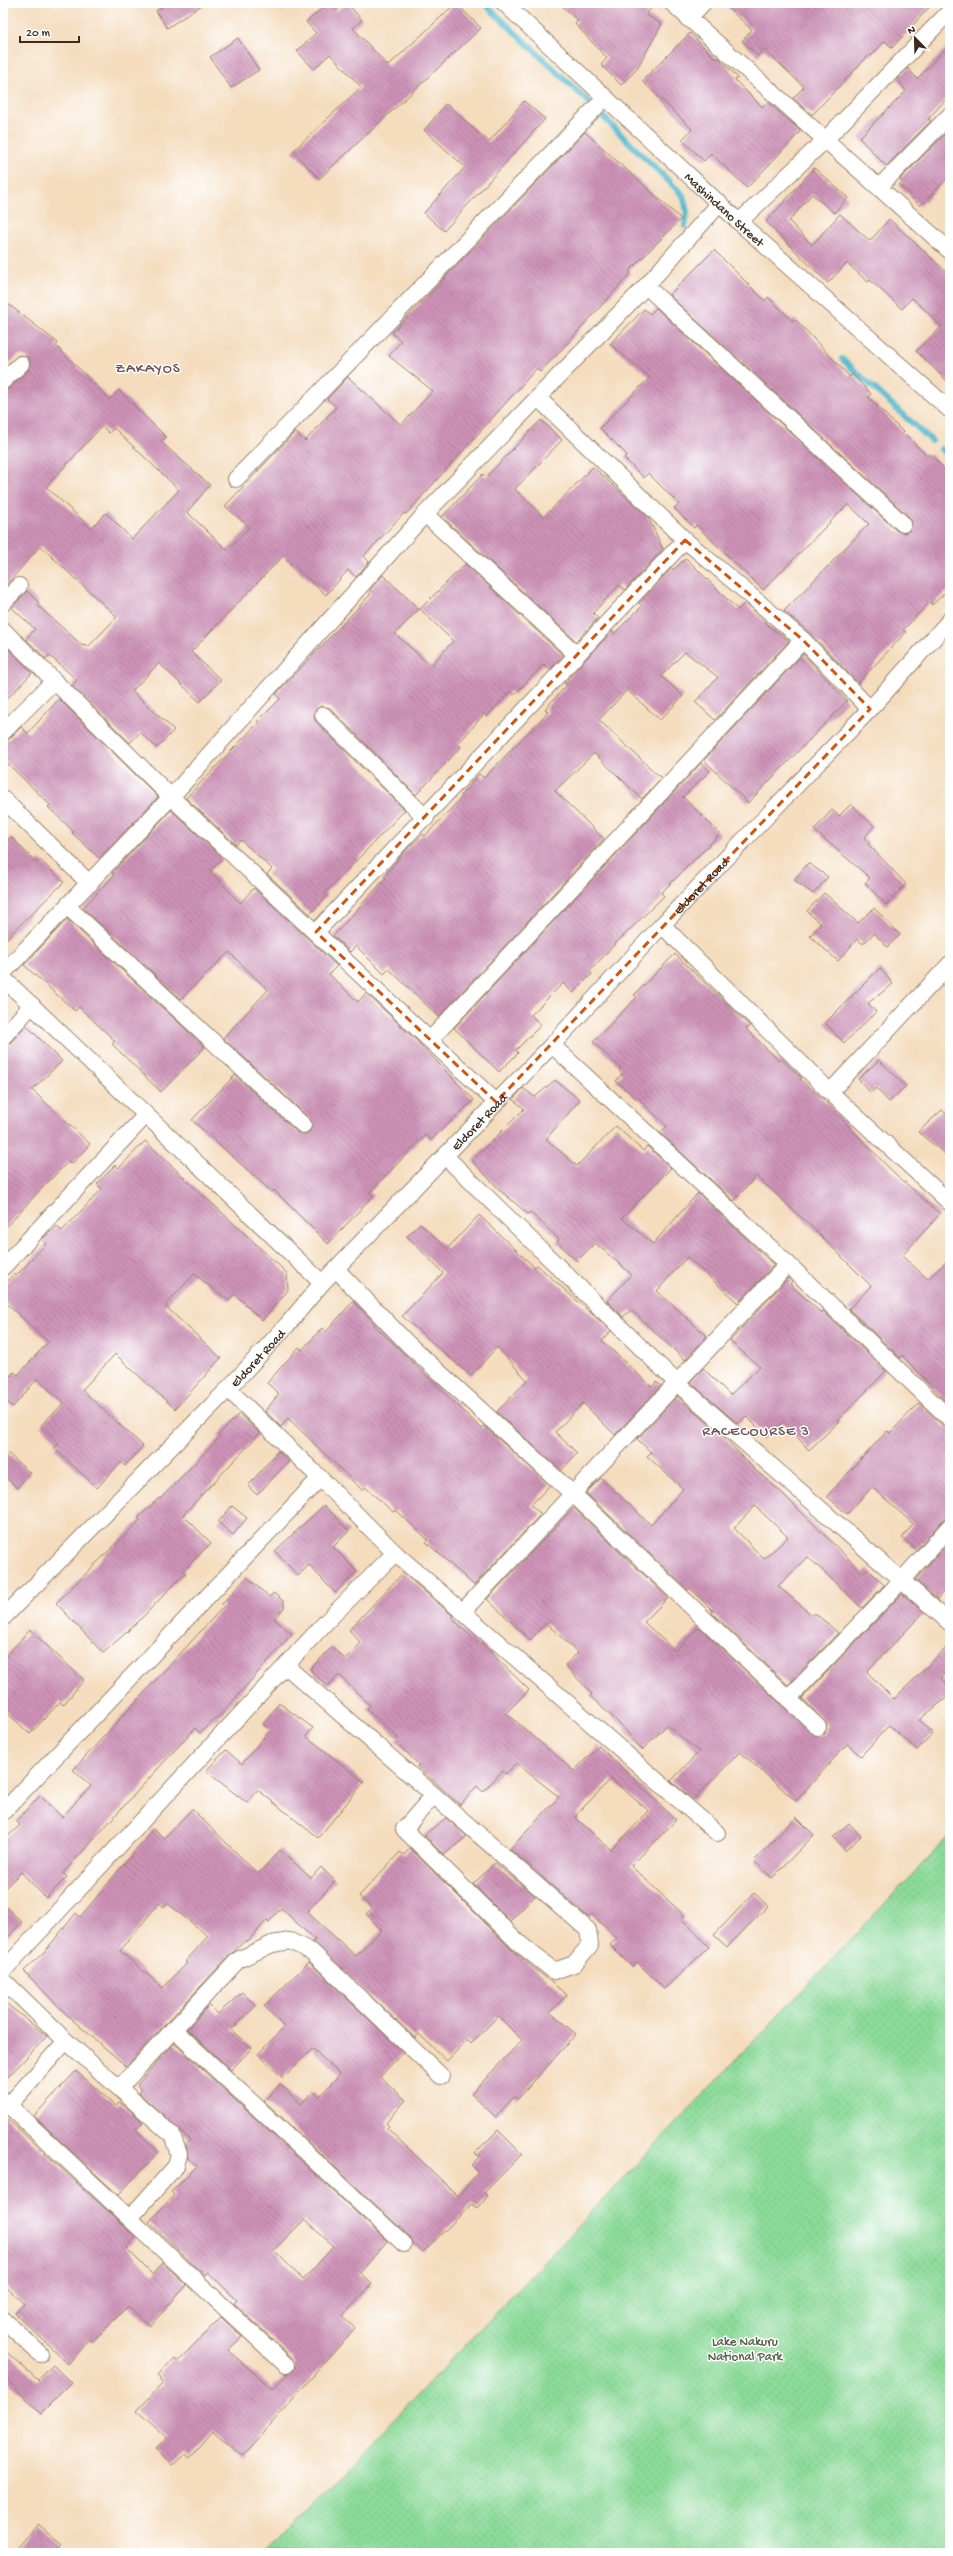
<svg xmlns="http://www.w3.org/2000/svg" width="953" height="2556" font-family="'Gochi Hand',sans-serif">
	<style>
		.park { fill: url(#park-dots); stroke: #63825c }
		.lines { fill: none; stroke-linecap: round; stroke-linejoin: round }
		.stream { stroke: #4db7ca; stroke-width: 6 }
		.building { fill: url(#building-back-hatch); fill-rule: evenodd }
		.minor-casing { stroke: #98836e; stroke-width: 18 }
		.minor { stroke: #fff; stroke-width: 16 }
		.marked { fill: none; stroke: #d7540e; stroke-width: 3; stroke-dasharray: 8 5; stroke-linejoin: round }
		.labels { text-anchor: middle; stroke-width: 3; stroke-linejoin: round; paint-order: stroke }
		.street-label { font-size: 13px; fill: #3b2a1e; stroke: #fff }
		.park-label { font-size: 13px; fill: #535f43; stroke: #fff }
		.quarter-label { font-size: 15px; letter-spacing: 1px; fill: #6e4f54; stroke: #fff }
	</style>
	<defs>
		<pattern id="park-dots" width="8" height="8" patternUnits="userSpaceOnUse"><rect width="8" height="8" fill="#8bda99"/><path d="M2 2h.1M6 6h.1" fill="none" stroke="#79bb83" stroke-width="1.8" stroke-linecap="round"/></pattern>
		<pattern id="building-back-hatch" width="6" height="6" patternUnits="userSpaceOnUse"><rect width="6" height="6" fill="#cd93b7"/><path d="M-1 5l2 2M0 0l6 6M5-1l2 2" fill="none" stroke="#a87894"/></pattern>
	</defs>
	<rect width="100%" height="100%" fill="#fff"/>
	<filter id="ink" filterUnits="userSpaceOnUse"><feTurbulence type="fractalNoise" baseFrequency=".025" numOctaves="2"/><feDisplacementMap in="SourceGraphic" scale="8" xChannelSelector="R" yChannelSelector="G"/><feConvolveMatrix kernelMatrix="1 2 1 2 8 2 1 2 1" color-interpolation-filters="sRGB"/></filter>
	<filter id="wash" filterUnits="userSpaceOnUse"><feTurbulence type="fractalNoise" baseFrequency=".012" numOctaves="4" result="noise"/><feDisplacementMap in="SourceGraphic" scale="16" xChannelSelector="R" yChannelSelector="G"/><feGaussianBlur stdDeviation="0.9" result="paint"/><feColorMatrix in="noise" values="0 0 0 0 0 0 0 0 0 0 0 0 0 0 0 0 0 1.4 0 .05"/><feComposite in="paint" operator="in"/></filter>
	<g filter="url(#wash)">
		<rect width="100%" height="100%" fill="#f4dcbd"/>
		<path class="park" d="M950,1835V2553H267Z"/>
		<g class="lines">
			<g class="stream">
				<path d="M484,3L591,104"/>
				<path d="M600,114L683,195L687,211L685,226"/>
				<path d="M842,359L932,441"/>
				<path d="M941,449L950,458"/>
			</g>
		</g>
		<g id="blocks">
			<g class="building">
				<path d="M168,3H205L167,28L156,11Z"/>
				<path d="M329,3L336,11L347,3L362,20L353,28L388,66L456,3L481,28L319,179L293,151L361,87L330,54L314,69L297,51L316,33L306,22Z"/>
				<path d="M559,3H655L646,15L662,24L636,70L621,85L601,65L607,58L575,24L578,21Z"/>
				<path d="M723,3H933L892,48L885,41L871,56L869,55L812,115L793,98L804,87L764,49L758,56L742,41L752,30Z"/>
				<path d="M690,33L716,59L718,57L738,78L735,80L762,107L767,102L800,130L799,133L747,188L711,153L704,161L682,140L692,129L642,81Z"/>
				<path d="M238,38L259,70L231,88L210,57Z"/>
				<path d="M950,44V95L928,119L931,121L886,166L859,138L906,91L897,79L908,68L917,79Z"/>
				<path d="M524,101L545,119L444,231L424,213L465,167L424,130L446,104L489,142Z"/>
				<path d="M585,132L681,219L629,271L631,273L563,348L540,372L537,368L426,492L406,514L404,513L364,556L369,562L356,577L348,570L326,595L283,556L191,652L221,680L200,702L159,663L132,691L174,730L157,748L140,732L130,743L72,686L77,680L49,655L46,659L26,639L35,629L12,608L27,591L39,603L37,605L83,646L85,644L88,647L117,617L40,546L3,589V390L10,388L28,371L30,362L28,357L19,355L3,368V300L58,343L56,346L110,399L118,390L166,437L161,442L210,485L187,512L227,550L249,527L225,506L295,432L305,441L336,407L327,399L348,377L401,425L433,391L389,356L401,341L392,333ZM102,426L109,433L114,428L179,490L132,539L106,513L91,528L46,487Z"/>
				<path d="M946,133L950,137V176L920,206L899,185L902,182L900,179Z"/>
				<path d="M814,168L848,198L834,213L812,194L789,221L812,245L840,214L870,241L889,219L950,275V384L916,351L942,326L912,298L902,309L870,280L868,282L847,263L828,283L766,222Z"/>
				<path d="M714,250L765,301L768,297L793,321L795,319L850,377L852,374L871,394L868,397L927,456L930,454L950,474V588L932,605L930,602L903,630L906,632L858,683L810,633L784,611L869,524L848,504L763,590L696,525L694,528L674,508L679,504L648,473L644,478L624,458L627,455L600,428L650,377L610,344L644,309L650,314L656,308L897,531L905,533L910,530L912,522L909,517L669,295Z"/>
				<path d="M541,420L562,440L515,489L544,517L593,467L648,517L663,549L625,590L619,585L593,613L598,618L576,641L442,517L483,474L486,477Z"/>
				<path d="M686,558L738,610L745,603L769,626L789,641L715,720L695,702L718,677L685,652L661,676L683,696L660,720L627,690L599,720L661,778L642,799L594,753L555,791L604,839L439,1017L389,969L384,974L356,946L350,952L333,936L386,878L384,877L405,851L423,834L425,836L463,796L461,795L479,774L484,778L548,712L545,709L567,685L564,683L612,631L614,634L642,606L639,603L672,568L673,570Z"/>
				<path d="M465,564L563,655L550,670L544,664L514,695L510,691L487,717L484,714L458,744L461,747L416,795L330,708L321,706L316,709L314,717L316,722L405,810L325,893L327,896L310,914L267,874L272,869L241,840L236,845L186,798L258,723L257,722L280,699L276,694L370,595V590L383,575L419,609L395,634L431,666L453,641L420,609Z"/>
				<path d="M3,643L32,673L3,703Z"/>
				<path d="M803,654L847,701L748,803L704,760Z"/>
				<path d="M59,699L158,797L99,858L72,833L74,832L48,807L50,805L3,759V741L9,739L21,727L28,733Z"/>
				<path d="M701,763L710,771L683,797L720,834L661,893L664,896L614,945L590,971L592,974L573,993L563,983L531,1015L541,1025L516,1050L518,1053L499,1072L454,1028Z"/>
				<path d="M851,804L874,826L864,838L869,842L868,844L906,884L886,905L865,883L870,878L814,830L832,810L839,816Z"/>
				<path d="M171,810L223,858L210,871L240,903L254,888L337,966L329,974L358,1002L366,993L418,1042L474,1100L431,1140L425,1135L370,1192L373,1196L328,1244L274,1190L272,1192L192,1120L235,1075L297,1132L305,1134L310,1131L312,1123L309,1118L223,1038L268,990L229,952L181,999L83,908L114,875L112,873Z"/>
				<path d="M11,837L37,863L40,860L64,882L3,942V845Z"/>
				<path d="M808,863L828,877L813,894L794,880Z"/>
				<path d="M824,893L858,923L874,908L900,935L887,947L874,933L863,944L857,939L838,961L810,936L821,924L807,911Z"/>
				<path d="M67,919L205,1047L161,1092L112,1044L115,1041L79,1007L75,1011L24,965Z"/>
				<path d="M675,954L750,1026L746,1029L779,1061L781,1059L802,1078L800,1079L824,1100L889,1168L940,1214L902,1256L928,1279L950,1258V1406L902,1355L900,1358L849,1309L871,1286L812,1227L756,1176L734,1201L660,1133L667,1126L638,1098L637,1099L616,1081L622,1074L619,1070L621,1068L593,1042L637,997L634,995Z"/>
				<path d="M880,968L893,984L868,1003L876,1012L844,1043L825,1023Z"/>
				<path d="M26,1025L62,1061L32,1090L90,1144L72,1164L69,1161L46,1184L3,1230V1046L10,1043Z"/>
				<path d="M879,1060L906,1086L889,1102L876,1088L871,1093L858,1079Z"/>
				<path d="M555,1080L580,1100L546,1139L577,1166L616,1126L643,1151L647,1146L671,1168L622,1218L653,1244L698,1193L774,1265L738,1303L687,1257L657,1291L707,1336L685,1360L631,1310L623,1317L607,1301L631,1275L629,1272L595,1243L577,1261L557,1242L559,1239L530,1212L528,1214L502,1192L472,1161L524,1109L513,1099L523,1088L535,1097Z"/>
				<path d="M942,1110L950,1117V1158L918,1132Z"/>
				<path d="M145,1141L287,1273L288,1290L262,1321L235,1294L229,1301L194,1274L165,1306L221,1358L175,1409L115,1354L82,1390L143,1446L125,1466L121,1462L97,1488L54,1448L59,1444L41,1425L64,1403L37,1379L13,1407L3,1399V1367L11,1376L14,1372L18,1375L48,1342L3,1300V1286L14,1274L16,1276L46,1244L42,1239L57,1226L62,1231L102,1189L97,1184L115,1165L119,1168Z"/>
				<path d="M479,1215L534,1267L537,1265L611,1331L602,1341L652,1387L656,1382L661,1386L615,1435L583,1403L555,1432L577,1453L561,1471L497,1412L527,1380L497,1347L471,1376L402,1316L443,1273L407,1236L420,1223L447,1249Z"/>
				<path d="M788,1278L792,1282L790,1284L821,1313L823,1311L886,1371L838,1420L840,1421L809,1450L783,1422L767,1437L746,1416L738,1424L690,1382L703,1368L730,1395L760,1367L730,1341Z"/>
				<path d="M353,1301L375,1324L374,1325L481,1428L484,1426L550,1485L531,1505L541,1514L474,1585L426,1542L428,1540L396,1510L393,1512L365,1487L362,1490L288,1418L281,1427L265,1411L279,1394L267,1383L299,1347L302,1350L322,1328L326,1332Z"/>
				<path d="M677,1396L724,1437L755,1470L779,1490L863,1573L868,1569L884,1585L862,1608L808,1557L778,1586L812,1615L815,1613L838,1633L788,1685L712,1613L713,1611L690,1588L688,1590L586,1493L601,1478L651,1525L683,1489L647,1456L651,1452L637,1439ZM755,1506L788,1537L764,1559L734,1528Z"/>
				<path d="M919,1403L943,1426L950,1428V1517L943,1520L916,1550L902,1538L913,1524L872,1487L847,1514L827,1496L887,1431L890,1433Z"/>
				<path d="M239,1414L260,1433L183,1515L211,1543L183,1571L185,1573L138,1622L103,1653L56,1603L140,1520L138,1518L159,1498L160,1499L220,1437L218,1435Z"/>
				<path d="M3,1449L30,1473L17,1488L3,1475Z"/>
				<path d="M278,1451L289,1461L257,1495L248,1486Z"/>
				<path d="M324,1505L349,1531L333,1547L357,1572L335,1593L309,1565L298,1576L275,1551Z"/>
				<path d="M232,1506L247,1518L233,1535L218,1522Z"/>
				<path d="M574,1508L668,1598L644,1622L675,1651L699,1627L815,1736L825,1734L827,1724L802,1698L902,1594L924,1612L867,1672L894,1699L950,1644V1669L941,1678L950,1689V1695L919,1720L933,1733L917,1750L889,1725L861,1756L847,1744L796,1801L740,1752L693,1800L671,1781L699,1752L667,1725L642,1750L621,1725L590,1696L592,1694L565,1665L578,1653L546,1623L530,1640L487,1599Z"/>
				<path d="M950,1540V1584L937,1599L915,1580Z"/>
				<path d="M403,1573L453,1616L451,1617L479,1645L481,1643L529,1690L506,1713L574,1771L599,1746L676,1820L631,1866L685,1916L682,1919L709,1947L664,1989L637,1962L632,1967L610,1945L617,1938L592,1914L588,1917L510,1849L559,1797L516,1763L506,1774L502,1771L483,1792L477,1786L460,1805L417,1766L419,1765L395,1741L398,1738L367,1709L370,1705L339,1675L328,1686L310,1669L332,1647L345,1659L361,1643L349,1630ZM611,1779L649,1811L611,1850L577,1819L576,1815Z"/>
				<path d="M247,1577L269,1597L274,1593L284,1602V1608L274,1619L292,1634L216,1720L214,1719L200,1733L195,1728L63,1873L67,1877L46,1898L21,1872L3,1890V1841L20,1825L16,1821L40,1796L62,1817L91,1786L73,1770L224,1606L222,1604Z"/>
				<path d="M30,1630L84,1680L63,1705L60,1702L30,1734L3,1709V1659Z"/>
				<path d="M279,1703L313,1728L306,1736L364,1782L318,1838L258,1790L247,1803L206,1771L226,1750L242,1764L270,1730L263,1724Z"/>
				<path d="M192,1809L258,1874L280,1850L311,1878L321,1867L335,1881L307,1912L356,1956L382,1930L366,1914L372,1908L359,1896L400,1852L404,1855L410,1848L513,1951L567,1995L550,2012L576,2034L518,2099L514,2096L496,2117L471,2094L522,2040L498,2016L471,2044L467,2040L447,2061L419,2034L415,2038L313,1942L315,1940L281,1908L269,1922L267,1920L247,1942L246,1940L231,1954L126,2066L69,2017L24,1971L46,1950L76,1913L80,1917L153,1829L164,1838ZM159,1903L164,1907L167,1903L208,1936L185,1962L187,1963L163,1988L120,1951Z"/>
				<path d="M796,1817L814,1835L772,1878L754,1861Z"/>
				<path d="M446,1818L467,1836L444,1855L424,1835Z"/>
				<path d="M849,1823L861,1836L845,1851L833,1837Z"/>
				<path d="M495,1863L535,1896L510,1921L473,1884Z"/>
				<path d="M754,1893L768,1906L727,1947L714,1935Z"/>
				<path d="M3,1904L22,1922L3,1942Z"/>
				<path d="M309,1962L403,2052L380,2077L406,2100L386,2123L389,2126L387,2128L458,2196L478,2172L471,2165L479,2157L475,2153L498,2130L522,2154L484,2193L488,2196L478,2208L472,2204L423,2252L413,2244L410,2237L264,2101L280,2084L301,2104L313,2091L319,2097L340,2074L312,2048L283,2078L258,2054L284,2027L264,2006Z"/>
				<path d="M242,1992L256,2006L231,2030L252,2048L231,2070L187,2029L209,2005L218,2014Z"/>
				<path d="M3,2001L47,2036L3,2082Z"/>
				<path d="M174,2043L387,2241L360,2273L372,2284L342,2317L355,2328L243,2456L213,2431L190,2458L185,2454L172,2466L156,2448L167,2438L137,2411L163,2383L159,2374L174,2358L178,2361L221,2317L242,2337L228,2350L272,2389L295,2367L292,2358L234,2303L237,2300L208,2272L205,2275L200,2271L149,2222L174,2195L171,2192L197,2166L188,2158L186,2144L190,2140L139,2093L141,2090L137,2085ZM304,2220L334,2246L303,2280L274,2250Z"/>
				<path d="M76,2071L116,2106L119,2103L125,2106L143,2122L136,2129L159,2152L118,2195L34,2116Z"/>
				<path d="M3,2115L136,2237L126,2248L153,2275L163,2263L187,2285L150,2326L128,2306L92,2342L89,2339L68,2364L15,2313L24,2304L3,2284Z"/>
				<path d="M3,2349L38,2380L53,2365L71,2383L41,2413L3,2376Z"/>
				<path d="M38,2524L62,2544L54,2553H13Z"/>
			</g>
		</g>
	</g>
	<g filter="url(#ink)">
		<use href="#blocks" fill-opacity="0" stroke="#98836e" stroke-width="1"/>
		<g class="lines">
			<g class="minor-casing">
				<g id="minor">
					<path id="s1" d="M504,3L739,222L950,410"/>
					<path d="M672,3L950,251"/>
					<path d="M688,19L703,3"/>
					<path d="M879,187L950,115"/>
					<path d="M739,222L825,140L950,11"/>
					<path d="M646,286L903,524"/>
					<path d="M3,381L21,364"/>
					<path d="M236,479L604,99"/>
					<path d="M425,514L576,654"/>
					<path d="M685,540L803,640L870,709"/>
					<path d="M3,603L19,586"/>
					<path d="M3,630L171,797L496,1102"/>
					<path d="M323,715L426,818"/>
					<path d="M3,732L54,681"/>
					<path d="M3,799L90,884"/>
					<path d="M68,907L303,1125"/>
					<path d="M662,925L830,1092L950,964"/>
					<path d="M316,932L685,540L538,398"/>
					<path d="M3,973L171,797L425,514L646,286L720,203"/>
					<path d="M3,978L322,1283"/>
					<path d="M3,1037L32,1005"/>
					<path d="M430,1040L803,640"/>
					<path d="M552,1045L788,1264L950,1419"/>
					<path d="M830,1092L950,1203"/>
					<path d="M445,1156L676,1382L950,1623"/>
					<path d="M3,1267L145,1116"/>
					<path d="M336,1269L408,1344L573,1494L818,1727"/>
					<path d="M320,1478L395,1553L717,1833"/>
					<path d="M463,1611L788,1264"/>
					<path id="s2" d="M3,1618L228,1389L287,1325L322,1283L552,1045L662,925L870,709L950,620"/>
					<path d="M286,1666L588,1930L590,1945L574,1964L554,1971L520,1944L404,1829L434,1795"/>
					<path d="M788,1699L902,1580L950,1526"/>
					<path d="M3,1812L320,1478L228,1389"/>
					<path d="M3,1971L327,1621L395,1553"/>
					<path d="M3,1980L66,2041L172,2135L179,2154L176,2166L130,2218"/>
					<path d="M173,2029L404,2244"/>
					<path d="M120,2087L238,1960L272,1944L290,1941L312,1952L441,2076"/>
					<path d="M3,2100L286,2365"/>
					<path d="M9,2105L66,2041"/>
					<path d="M3,2319L40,2354"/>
				</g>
			</g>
			<use href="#minor" class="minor"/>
		</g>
	</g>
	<path class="marked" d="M685,540L803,640L870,709L496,1102L316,932Z"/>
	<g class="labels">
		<g class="street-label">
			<text dy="5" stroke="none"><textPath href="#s1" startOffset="302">Mashindano Street</textPath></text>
			<text dy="5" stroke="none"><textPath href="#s2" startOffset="1012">Eldoret Road</textPath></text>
			<text dy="5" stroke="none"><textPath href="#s2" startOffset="688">Eldoret Road</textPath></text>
			<text dy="5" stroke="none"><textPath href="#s2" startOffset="364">Eldoret Road</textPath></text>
		</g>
		<g class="park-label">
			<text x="745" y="2345">Lake Nakuru<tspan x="745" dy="15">National Park</tspan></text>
		</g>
		<g class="quarter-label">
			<text x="148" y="372">ZAKAYOS</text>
			<text x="756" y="1435">RACECOURSE 3</text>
		</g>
	</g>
	<rect width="953" height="2556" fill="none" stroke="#fff" stroke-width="16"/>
	<g transform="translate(915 38) rotate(337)" stroke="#ffffff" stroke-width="3" paint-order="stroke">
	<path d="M0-3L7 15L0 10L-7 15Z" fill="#3b2a1e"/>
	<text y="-6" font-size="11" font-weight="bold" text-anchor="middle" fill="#3b2a1e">N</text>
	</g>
	<path d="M20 36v6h59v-6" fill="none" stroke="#3b2a1e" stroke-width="2"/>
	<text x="26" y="36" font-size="12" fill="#3b2a1e" stroke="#ffffff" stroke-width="3" paint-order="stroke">20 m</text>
</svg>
